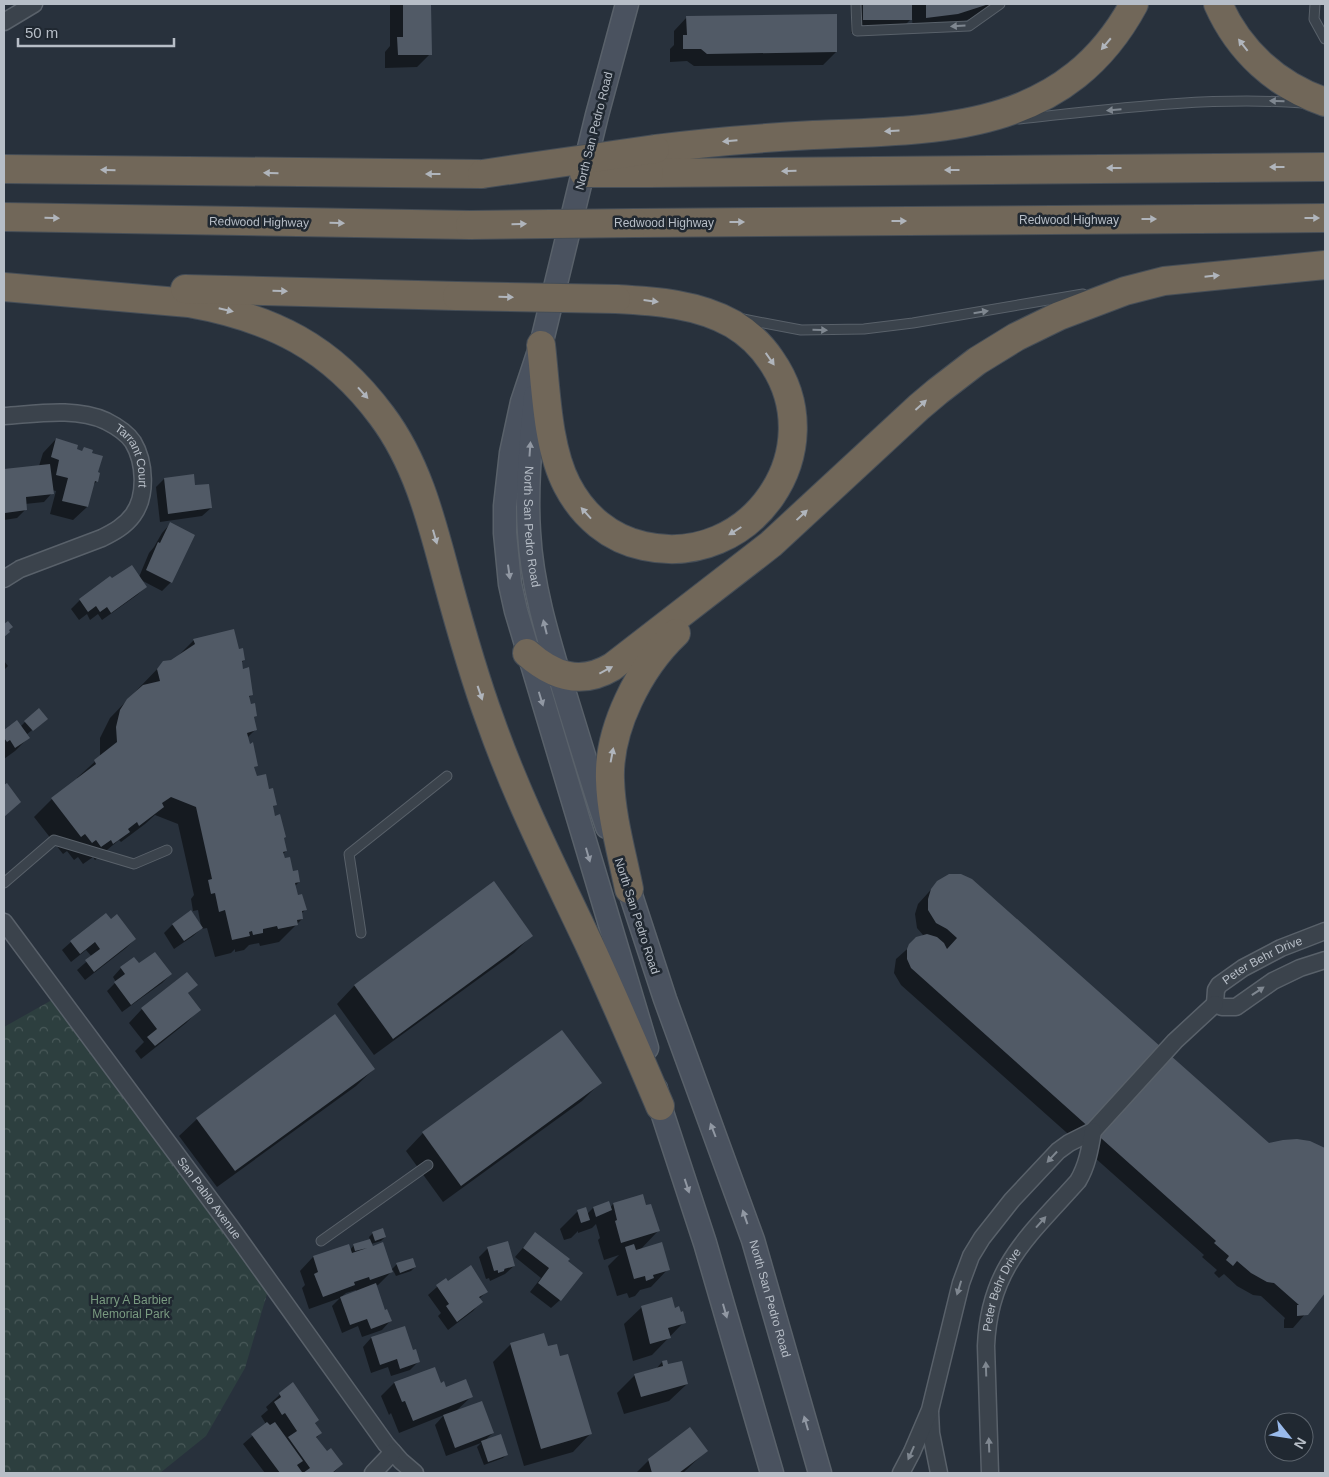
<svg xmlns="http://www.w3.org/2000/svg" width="1329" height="1477" font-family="Helvetica,sans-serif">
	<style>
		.park { fill: url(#park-crowns) }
		.shadow { fill: #0007; fill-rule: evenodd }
		.building { fill: #515a66 }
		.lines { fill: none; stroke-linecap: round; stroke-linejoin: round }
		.lane-casing { stroke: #59616a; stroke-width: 11 }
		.street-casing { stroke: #59616a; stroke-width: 19 }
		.secondary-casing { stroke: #59616a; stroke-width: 25 }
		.highway-casing { stroke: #464e57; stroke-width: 30 }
		.lane { stroke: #3b434c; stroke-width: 9 }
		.street { stroke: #3b434c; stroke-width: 16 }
		.secondary { stroke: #4a525f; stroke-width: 22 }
		.highway { stroke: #716759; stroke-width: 28 }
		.highway-bridge-casing { stroke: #464e57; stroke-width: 30; stroke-linecap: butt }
		.highway-bridge { stroke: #716759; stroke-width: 28 }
		.oneway { fill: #7f8790 }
		.oneway2 { fill: #b0b5bc }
		.oneway3 { fill: #9198a3 }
		.labels { text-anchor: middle; stroke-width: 5; stroke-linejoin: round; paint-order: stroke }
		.street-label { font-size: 12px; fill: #b7bec7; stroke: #202831 }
		.park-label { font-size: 12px; fill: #799a80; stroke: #202831 }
	</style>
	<defs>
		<pattern id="park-crowns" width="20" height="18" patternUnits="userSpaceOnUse" patternTransform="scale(1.25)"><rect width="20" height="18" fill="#2d3f3f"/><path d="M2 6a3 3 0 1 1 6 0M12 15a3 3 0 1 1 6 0" fill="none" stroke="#495959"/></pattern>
	</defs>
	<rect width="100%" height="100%" fill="#28313c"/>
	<path class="park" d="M59,996L270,1284L245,1368L206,1436L160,1473H4V1027Z"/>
	<g class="shadow">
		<path d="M390,4H429L430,54L417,67L385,68V52L390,46Z"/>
		<path d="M851,4H996L970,19L944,27L913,30L912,18L897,33H851Z"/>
		<path d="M687,17L836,52L823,65L694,66L687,61L670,62V49L674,45V31Z"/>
		<path d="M56,439L81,452L84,449L97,473V481L92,486L87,507L73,520L50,514L56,491L52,490V493L44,502L25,504L26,509L17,518L4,520V470L39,466L43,453Z"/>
		<path d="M164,479L194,487L211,508L202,516L160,522L156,487Z"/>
		<path d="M170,524L171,582L162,591L141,580L146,587L137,595L102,620L98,614L90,620L87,614L79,620L71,609L80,600L112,580L139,577L149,553L154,547L162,533Z"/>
		<path d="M194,640L238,651L244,660L241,663L251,695L248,698L256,716L253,718L255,730L247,738L257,765L253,768L256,778L268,791L275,804L272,808L286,851L283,854L292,873L299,882L295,886L297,897L305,910L301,914L302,919L279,942L260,946L259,943L249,945L244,950L235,952V949L231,953L215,957L207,928L201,929L193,936L174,949L164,933L172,925L191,912L201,926L198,910L193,911L191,899L194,895L178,824L155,815L145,824L121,842L119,840L95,860L93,857L83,864L78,857L74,860L67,851L63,854L34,817L52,799L78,780L77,778L100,757V738L110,718L164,662L172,661L176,658Z"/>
		<path d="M4,661L8,666L4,670Z"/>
		<path d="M17,722L20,727L25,722H42L26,735L28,738L15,751L4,759V731Z"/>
		<path d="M938,882L1268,1145L1321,1147L1325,1149V1291L1293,1328H1284V1320L1285,1318L1261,1296L1253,1295L1237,1286L1224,1274L1219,1278L1214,1273L1217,1270L1202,1257L1204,1255L901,985L894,973L896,959L923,935L917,928L915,914L918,904Z"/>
		<path d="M494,883L531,936L514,953L374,1055L337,1004L354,986Z"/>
		<path d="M135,939L126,948L85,980L77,970L92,957L86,950L71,962L62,950L71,942Z"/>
		<path d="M139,965L171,974L162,983L122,1012L107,991L116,982L113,977L121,968Z"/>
		<path d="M187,974L196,985L187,994L199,1010L186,1023L141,1059L135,1051L144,1042L129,1023L142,1009Z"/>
		<path d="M374,1069L356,1086L217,1187L179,1136L197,1119Z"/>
		<path d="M600,1083L582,1101L443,1202L406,1151L423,1133Z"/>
		<path d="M608,1202L610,1208L613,1204L645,1207L658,1231L639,1251L668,1269L651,1287L640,1290L635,1296L629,1298L627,1293L617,1296L608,1266L619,1255L604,1260L598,1240L600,1238L596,1224L592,1228L578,1233V1231L571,1238L564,1240L560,1229L578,1211L587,1214L593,1208Z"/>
		<path d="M373,1233L385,1237L381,1241L371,1244L391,1270L397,1264L415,1267L411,1271L396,1276L393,1270L378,1285L375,1286L385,1311L390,1321L382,1330L362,1337L358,1326L342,1333L332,1306L340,1298L309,1309L302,1288L305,1285L300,1271L313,1257L350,1250L354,1245L370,1240L369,1237ZM356,1290V1292L341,1297L346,1293Z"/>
		<path d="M535,1234L566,1261L560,1300L551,1308L530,1292L541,1278L515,1257Z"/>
		<path d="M488,1248L514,1266L505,1274L490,1281L489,1278L486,1279L479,1257ZM505,1268V1270L498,1272L497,1270Z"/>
		<path d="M445,1280L447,1283L487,1291L479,1299L481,1302L473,1311L448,1330L438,1316L441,1313L428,1295Z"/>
		<path d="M642,1307L674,1309L684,1322L652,1355L633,1361L624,1324Z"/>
		<path d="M404,1327L412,1351L418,1362L410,1370L391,1376L388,1367L371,1373L363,1347L371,1338Z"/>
		<path d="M511,1344L547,1348L590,1434L573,1452L524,1466L493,1362Z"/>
		<path d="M662,1362L687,1384L669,1401L624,1414L617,1393L635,1375L656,1369Z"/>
		<path d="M394,1383L440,1384L445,1389L471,1397L456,1411L493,1433L484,1441L507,1454L503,1458L484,1465L477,1447L481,1443L446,1456L435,1425L444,1415L399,1433L391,1413L389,1415L381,1396Z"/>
		<path d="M292,1384L321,1433L316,1438L327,1453L342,1464L333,1473H265L243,1444L266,1424L261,1416L268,1410L266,1407Z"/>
		<path d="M706,1451L683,1473H636L649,1460Z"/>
	</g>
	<g class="building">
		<path d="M403,4H431L432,55H398L397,37H403Z"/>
		<rect x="863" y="4" width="49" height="16"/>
		<path d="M926,4H989L958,14L926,18Z"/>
		<path d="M837,14V52L707,54L701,49H683V35H687L686,16Z"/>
		<path d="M56,438L78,445L77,449L82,451L84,447L93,450L92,453L103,456L98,472L100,473L98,482L95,481L88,507L62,501L68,478L56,475L59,460L51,457Z"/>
		<path d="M50,464L54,494L26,497L27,510L5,513L4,469Z"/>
		<path d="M194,474L195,485L209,484L212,508L168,514L164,478Z"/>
		<path d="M170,522L195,535L172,583L146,570L158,542L160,543Z"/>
		<path d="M132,565L147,587L111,613L107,607L100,612L96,606L88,612L79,599L110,576L112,578Z"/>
		<path d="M8,621L13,627L9,630L10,632L4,637V624Z"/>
		<path d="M234,629L239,649L243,648L245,660L242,661L243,669L249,667L253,695L249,696L251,704L255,703L257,716L254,717L257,730L247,733L250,744L253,742L258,766L254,767L257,776L266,774L269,789L273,788L277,805L273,806L275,816L280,814L286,837L284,838L287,851L283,852L285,858L290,857L293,871L298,870L300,882L295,883L298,895L302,894L307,910L302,911L303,919L297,920L298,925L278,929L277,926L263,929V933L253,935L252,931L249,932L250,936L232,940L225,910L219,912L215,893L211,894L208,880L212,879L196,807L171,797L162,803L164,807L139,826L137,822L128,829L130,832L113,844L111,840L101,847L96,840L92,843L85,834L81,837L51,798L96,764L94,760L117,742L116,727L120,710L127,699L143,685L160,681L157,669L163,661L171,660L195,644L193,639Z"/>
		<path d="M39,708L48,719L33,731L24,721Z"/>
		<path d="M17,720L30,738L15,748L10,740L7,742L4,738V730Z"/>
		<path d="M7,783L21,802L4,817V785Z"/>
		<path d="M949,874H961L972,879L1269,1143L1283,1140L1297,1139L1310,1141L1325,1148V1293L1308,1315L1297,1316V1305H1299L1274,1283L1267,1282L1251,1273L1237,1261L1233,1266L1226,1260L1229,1256L1214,1243L1216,1241L911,968L907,959V949L909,944L916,937L927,934L937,937L944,943L947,949L957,938L947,929L936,923L928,910V899L931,889L937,881Z"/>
		<path d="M494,881L533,936L393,1039L354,985Z"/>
		<path d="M191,910L203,928L184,941L172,924Z"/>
		<path d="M106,913L111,919L117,914L136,939L94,972L85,960L100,949L95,942L80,954L70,941Z"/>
		<path d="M155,952L172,974L131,1005L114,982L125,974L120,967L134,957L139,963Z"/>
		<path d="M187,972L198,985L188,993L201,1010L155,1046L147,1037L157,1029L141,1008Z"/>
		<path d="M335,1014L375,1069L235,1171L196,1118Z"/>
		<path d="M562,1030L602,1083L461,1186L422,1132Z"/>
		<path d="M643,1194L646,1205L651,1204L660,1231L621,1243L615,1221L617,1220L613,1203Z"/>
		<path d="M609,1201L612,1210L596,1217L593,1207Z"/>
		<path d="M586,1207L590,1220L581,1223L577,1210Z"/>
		<path d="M383,1228L386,1237L375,1241L372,1232Z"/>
		<path d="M535,1232L570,1259L568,1261L583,1273L561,1301L538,1283L549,1268L523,1248Z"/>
		<path d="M370,1239L373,1246L383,1242L393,1272L370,1280L369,1277L354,1282L355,1285L323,1297L314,1274L318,1272L313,1256L349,1244L352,1253L367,1248L355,1251L353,1244Z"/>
		<path d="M508,1241L515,1266L504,1269V1271L498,1273V1270L494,1271L487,1247Z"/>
		<path d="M662,1242L670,1270L653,1275L654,1278L646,1281L645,1276L634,1279L625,1247L634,1244L636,1250Z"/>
		<path d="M413,1258L416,1267L400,1273L396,1263Z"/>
		<path d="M471,1265L488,1292L479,1297L483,1302L457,1322L446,1306L449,1304L436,1285L446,1278L448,1281Z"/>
		<path d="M376,1283L385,1310L387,1309L392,1321L371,1329L367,1319L350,1325L340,1297Z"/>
		<path d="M672,1297L675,1308L679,1306L681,1312L683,1311L686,1323L668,1328L671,1338L650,1344L641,1306Z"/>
		<path d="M405,1326L413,1350L416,1349L420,1362L400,1369L397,1359L380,1365L371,1337Z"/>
		<path d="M544,1333L548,1346L557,1344L560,1356L568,1354L592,1434L541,1449L510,1343Z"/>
		<path d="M667,1360L668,1364L682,1361L688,1384L641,1397L634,1374L663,1366L662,1361Z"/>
		<path d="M435,1367L441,1383L444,1381L446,1387L466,1379L473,1397L413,1421L405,1401L402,1402L394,1382Z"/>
		<path d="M293,1382L319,1420L315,1423L322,1433L316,1437L327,1451L331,1448L343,1464L332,1473H303L310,1468L288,1437L297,1431L285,1413L282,1415L274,1402L281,1397L279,1393Z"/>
		<path d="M482,1401L494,1433L455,1448L443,1415Z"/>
		<path d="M267,1422L270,1425L275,1422L303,1461L297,1465L302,1472L300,1473H280L251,1434Z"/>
		<path d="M690,1427L708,1451L679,1473H652L648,1459Z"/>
		<path d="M501,1434L508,1455L488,1462L481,1441Z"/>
	</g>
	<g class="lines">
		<g class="lane-casing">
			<g id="lane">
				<path d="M856,4L857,31L969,26L1000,4"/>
				<path d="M1315,4L1314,19L1325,39"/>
				<path d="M1019,119C1112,109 1208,96 1303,103"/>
				<path d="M743,319L801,330L864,329L913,323L1083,294"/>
				<path d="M4,883L54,840L134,864L167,850"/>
				<path d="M361,933L349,854L447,776"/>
				<path d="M321,1241L428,1165"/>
			</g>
		</g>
		<g class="street-casing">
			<g id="street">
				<path d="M4,22L34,4"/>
				<path id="s1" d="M4,416C36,414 75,407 106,421C116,426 127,433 133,442C145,462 147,496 133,515C125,526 114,532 102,538L20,569L4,579"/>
				<path id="s2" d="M4,922L229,1225L386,1444L401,1461L415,1473"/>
				<path id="s3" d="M1215,1004L1216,990L1219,985L1243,968L1281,948L1325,931"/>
				<path d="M1215,1004L1222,1007H1236L1273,981L1300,968L1325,960"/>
				<path d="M930,1412L931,1433L939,1473"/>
				<path d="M373,1473L393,1452"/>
				<path d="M901,1473L912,1452L930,1410L961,1283L971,1256L982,1238L1012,1200L1058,1151L1069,1143L1093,1131L1175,1041L1215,1004"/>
				<path id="s4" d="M990,1473L986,1346C989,1267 1029,1236 1078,1181C1087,1166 1090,1149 1093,1131"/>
			</g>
		</g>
		<g class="secondary-casing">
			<g id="secondary">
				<path d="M627,4L597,115L541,345L522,402L511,453L505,506V533L510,584L516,611L647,1048"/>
				<path id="s5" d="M535,396C531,441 526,486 529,532C532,588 549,641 565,694C579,739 592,783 607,827"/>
				<path id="s6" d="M624,874L665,999L753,1240L820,1473"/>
				<path d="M656,1089L660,1106L705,1243L772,1473"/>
			</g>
		</g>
		<g class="highway-casing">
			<g id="highway">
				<path d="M1218,4C1239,51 1276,85 1325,102"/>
				<path d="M655,149C708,142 760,138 813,135C940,130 1065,132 1134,4"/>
				<path d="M4,169L482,174"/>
				<path d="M649,173L1325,167"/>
				<path d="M4,217L470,225"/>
				<path d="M635,223L1325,218"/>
				<path d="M4,287L189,303C272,318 331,347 382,416C418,464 432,523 447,579C460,627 473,674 490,720C517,797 554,870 589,944C614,998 637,1052 660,1106"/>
				<path d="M185,289L457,296"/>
				<path d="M541,345C546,388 547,447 567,485C583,516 610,539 644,546C751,570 834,450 771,360C761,345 748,333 733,324C698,304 655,301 616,299"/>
				<path d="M527,653C553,676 580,686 612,667L771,544L919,407L938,391L977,361L1016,337L1059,316L1125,291L1164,281L1325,265"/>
				<path d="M629,889C622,854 611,816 610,780C608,729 639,668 676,633"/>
			</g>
		</g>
		<use href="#lane" class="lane"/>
		<use href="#street" class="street"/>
		<use href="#secondary" class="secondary"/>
		<use href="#highway" class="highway"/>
		<g class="highway-bridge-casing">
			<g id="highway-bridge">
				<path d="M584,173H649"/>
				<path d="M482,174L655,149"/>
				<path d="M470,225L635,223"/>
				<path d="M457,296L616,299"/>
			</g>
		</g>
		<use href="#highway-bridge" class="highway-bridge"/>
	</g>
	<defs><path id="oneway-solid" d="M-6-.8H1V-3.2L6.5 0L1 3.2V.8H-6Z" transform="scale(1.25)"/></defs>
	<g class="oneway">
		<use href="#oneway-solid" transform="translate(958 26) rotate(177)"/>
		<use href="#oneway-solid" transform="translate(1277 101) rotate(-178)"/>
		<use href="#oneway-solid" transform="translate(1114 110) rotate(175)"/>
		<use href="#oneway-solid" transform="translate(981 312) rotate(-9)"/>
		<use href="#oneway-solid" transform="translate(820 330) rotate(2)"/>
		<use href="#oneway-solid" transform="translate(1258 991) rotate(-34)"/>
		<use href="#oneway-solid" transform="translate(1052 1157) rotate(133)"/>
		<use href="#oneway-solid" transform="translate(1041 1222) rotate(-48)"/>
		<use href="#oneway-solid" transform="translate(959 1288) rotate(107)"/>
		<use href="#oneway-solid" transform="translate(986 1369) rotate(-92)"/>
		<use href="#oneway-solid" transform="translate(989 1445) rotate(-92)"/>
		<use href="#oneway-solid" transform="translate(911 1453) rotate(114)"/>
	</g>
	<g class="oneway2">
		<use href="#oneway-solid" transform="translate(1106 44) rotate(130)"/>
		<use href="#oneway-solid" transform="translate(1243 45) rotate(-128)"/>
		<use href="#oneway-solid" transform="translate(892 131) rotate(176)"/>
		<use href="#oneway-solid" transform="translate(730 141) rotate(175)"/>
		<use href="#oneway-solid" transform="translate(1277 167) rotate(180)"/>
		<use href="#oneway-solid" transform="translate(1114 168) rotate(180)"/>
		<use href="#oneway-solid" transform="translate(108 170) rotate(-179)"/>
		<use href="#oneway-solid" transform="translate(952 170) rotate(180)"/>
		<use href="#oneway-solid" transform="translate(789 171) rotate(179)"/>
		<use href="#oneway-solid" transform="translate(271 173) rotate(-179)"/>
		<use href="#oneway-solid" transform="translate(433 174) rotate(-180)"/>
		<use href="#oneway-solid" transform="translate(52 218) rotate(1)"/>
		<use href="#oneway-solid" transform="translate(1312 218)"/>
		<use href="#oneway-solid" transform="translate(1149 219)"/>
		<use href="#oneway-solid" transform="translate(899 221)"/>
		<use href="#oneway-solid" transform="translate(737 222)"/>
		<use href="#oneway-solid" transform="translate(337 223) rotate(1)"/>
		<use href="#oneway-solid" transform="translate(519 224) rotate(-1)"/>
		<use href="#oneway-solid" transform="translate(1212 276) rotate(-6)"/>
		<use href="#oneway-solid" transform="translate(280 291) rotate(1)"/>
		<use href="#oneway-solid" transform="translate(506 297) rotate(1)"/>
		<use href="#oneway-solid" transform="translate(651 301) rotate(7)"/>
		<use href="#oneway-solid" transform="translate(226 310) rotate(13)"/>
		<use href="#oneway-solid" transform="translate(770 359) rotate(55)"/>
		<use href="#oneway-solid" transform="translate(363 393) rotate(48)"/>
		<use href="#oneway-solid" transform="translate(921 405) rotate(-42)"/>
		<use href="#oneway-solid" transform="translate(586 513) rotate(-132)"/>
		<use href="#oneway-solid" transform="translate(802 515) rotate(-43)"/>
		<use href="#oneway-solid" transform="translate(735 531) rotate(148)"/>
		<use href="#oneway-solid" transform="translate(435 537) rotate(74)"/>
		<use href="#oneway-solid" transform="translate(606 670) rotate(-28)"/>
		<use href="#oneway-solid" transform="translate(480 693) rotate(71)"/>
		<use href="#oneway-solid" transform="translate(612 755) rotate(-79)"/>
	</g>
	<g class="oneway3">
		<use href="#oneway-solid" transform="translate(530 449) rotate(-86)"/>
		<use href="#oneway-solid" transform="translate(509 572) rotate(82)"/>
		<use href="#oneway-solid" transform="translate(545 627) rotate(-104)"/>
		<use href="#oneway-solid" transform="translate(541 699) rotate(73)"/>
		<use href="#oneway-solid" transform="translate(588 855) rotate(74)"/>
		<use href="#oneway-solid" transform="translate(713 1130) rotate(-111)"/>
		<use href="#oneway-solid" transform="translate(687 1186) rotate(72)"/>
		<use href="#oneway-solid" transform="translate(745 1217) rotate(-109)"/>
		<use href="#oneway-solid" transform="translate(725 1311) rotate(74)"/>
		<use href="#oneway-solid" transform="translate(806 1423) rotate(-106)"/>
	</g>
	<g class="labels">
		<g class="street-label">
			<text transform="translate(594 131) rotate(-76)" y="4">North San Pedro Road</text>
			<text x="1069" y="224">Redwood Highway</text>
			<text transform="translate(259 222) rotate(1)" y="4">Redwood Highway</text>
			<text x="664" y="227">Redwood Highway</text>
			<text dy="4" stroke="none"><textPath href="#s1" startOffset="150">Tarrant Court</textPath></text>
			<text dy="4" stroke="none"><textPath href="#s5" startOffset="131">North San Pedro Road</textPath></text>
			<text transform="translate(637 916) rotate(72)" y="4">North San Pedro Road</text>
			<text dy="4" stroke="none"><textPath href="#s3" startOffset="70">Peter Behr Drive</textPath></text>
			<text dy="4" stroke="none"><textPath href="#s2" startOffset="344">San Pablo Avenue</textPath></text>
			<text dy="4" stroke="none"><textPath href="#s4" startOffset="186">Peter Behr Drive</textPath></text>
			<text dy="4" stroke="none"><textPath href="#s6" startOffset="449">North San Pedro Road</textPath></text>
		</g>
		<g class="park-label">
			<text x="131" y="1304">Harry A Barbier<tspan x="131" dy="14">Memorial Park</tspan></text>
		</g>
	</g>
	<rect width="1329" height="1477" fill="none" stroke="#b7bec7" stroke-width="10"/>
	<g transform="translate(1289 1437) rotate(120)"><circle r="24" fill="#202831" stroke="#5c646d"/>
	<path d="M0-4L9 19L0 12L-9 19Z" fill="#99baeb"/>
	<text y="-8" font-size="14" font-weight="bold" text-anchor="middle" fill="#b7bec7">N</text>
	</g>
	<path d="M18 38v8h156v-8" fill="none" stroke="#b7bec7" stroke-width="2.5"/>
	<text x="25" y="38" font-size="15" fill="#b7bec7" stroke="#202831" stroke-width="4" paint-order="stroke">50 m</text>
</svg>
